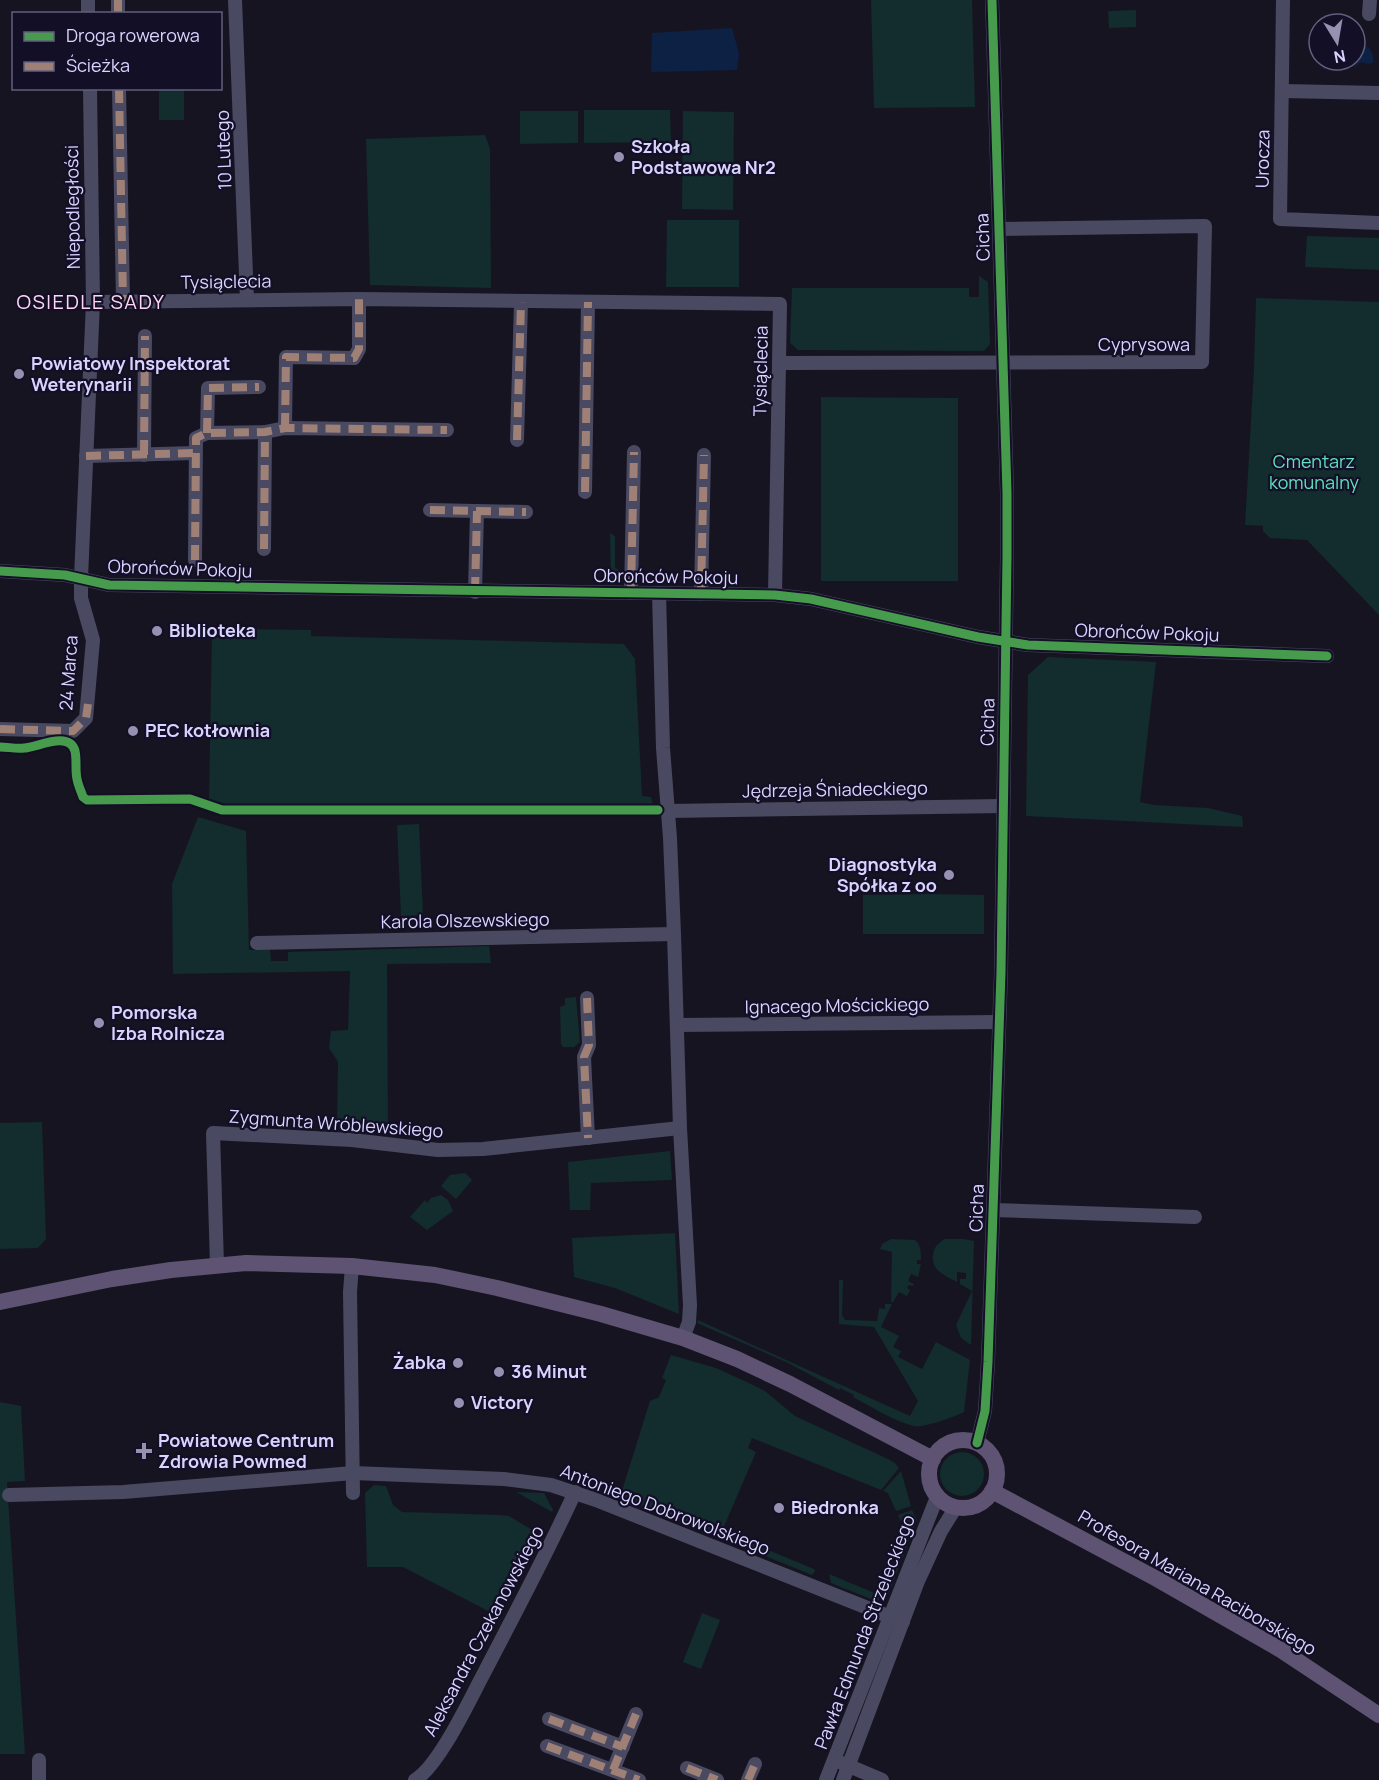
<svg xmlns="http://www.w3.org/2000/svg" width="1379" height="1780" font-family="Manrope,sans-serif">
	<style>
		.green { fill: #132c2d }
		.water { fill: #0d2144 }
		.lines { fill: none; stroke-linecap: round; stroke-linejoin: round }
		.minor { stroke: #4a4962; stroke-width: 14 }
		.major { stroke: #5e5373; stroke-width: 16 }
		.quiet { stroke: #9e8076; stroke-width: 8; stroke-dasharray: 15 8; stroke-linecap: butt }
		.cycleway-casing { stroke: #130f26; stroke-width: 13 }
		.cycleway { stroke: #469c4c; stroke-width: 9 }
		.poi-dot { fill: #9591b1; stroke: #130f26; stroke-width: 2 }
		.labels { text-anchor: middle; stroke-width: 4.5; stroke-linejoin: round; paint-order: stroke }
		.poi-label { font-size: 18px; font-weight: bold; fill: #d9d4ff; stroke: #130f26; text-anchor: start }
		.street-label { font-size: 18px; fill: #d9d4ff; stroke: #130f26 }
		.park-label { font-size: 18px; fill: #5fe0c0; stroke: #130f26 }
		.neighbourhood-label { font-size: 20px; letter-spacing: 1.5px; fill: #ffd6f0; stroke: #130f26 }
	</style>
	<rect width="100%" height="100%" fill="#161421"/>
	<g class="green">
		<path d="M871,0H972L975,107L874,108Z"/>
		<path d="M1136,10V27L1109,28L1108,11Z"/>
		<rect x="159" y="89" width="25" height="31"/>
		<path d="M584,110H670L671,142L584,143Z"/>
		<path d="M520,111H578V143L520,144Z"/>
		<path d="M683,111L734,112L733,210L682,209Z"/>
		<path d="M485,135L490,149L491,288L370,285L366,139Z"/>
		<path d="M667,220H739V287H666Z"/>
		<path d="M1307,236L1379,238V270L1305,267Z"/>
		<path d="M979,276L988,282L990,344L984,351L798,350L790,343L792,288H969V297H979Z"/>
		<path d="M1256,298L1379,302V615L1307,540L1270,538L1263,531V526L1245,525L1254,369Z"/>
		<path d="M821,397L958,398V581H821Z"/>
		<path d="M610,533L615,536V568L621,571L619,578L611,581Z"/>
		<path d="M230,629L311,630V636L624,644L635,659L642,796L651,797L653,805L329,808L325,804H225L209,799L212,631Z"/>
		<path d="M1048,657L1156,662L1140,802L1154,805L1208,808L1242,816L1243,827L1026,816L1028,675Z"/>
		<path d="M198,817L246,831L249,950H270L271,961H288V952L489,946L491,963L387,964L388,1128L337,1124L338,1062L329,1048L331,1031L348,1030L350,971L173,974L172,884Z"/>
		<path d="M419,824L423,915L401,916L397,825Z"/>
		<path d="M925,894L984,895V934H863V895Z"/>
		<path d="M576,997L580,1042L574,1047H563L561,1044L560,1007L565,1005V998Z"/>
		<path d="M42,1122L46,1239L38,1248L0,1249V1123Z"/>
		<path d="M670,1151L672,1180L591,1183L590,1210H570L568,1162Z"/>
		<path d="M465,1173L472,1180L456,1199L441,1186L450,1175Z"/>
		<path d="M441,1195L448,1200L453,1211L427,1230L410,1217L425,1200L427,1203L431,1198Z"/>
		<path d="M675,1233L679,1314L615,1288L574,1277L572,1238Z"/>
		<path d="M891,1239L915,1240C921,1245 921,1252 921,1260H917V1264H921L918,1277L911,1274L908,1281L914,1284L913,1286L909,1285L907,1288L910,1290L907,1296L899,1292L893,1302H891L892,1252L880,1249L882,1244Z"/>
		<path d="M944,1239H963L974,1241L971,1345L961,1338L956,1325L972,1291L960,1284V1279H966V1273L957,1272V1282C941,1274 926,1267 936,1246Z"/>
		<path d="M839,1280H843L842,1315L845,1320L877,1321L879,1308L885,1309V1304H892L881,1327L899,1336L893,1347L901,1351L898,1357L922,1369L936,1342L970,1360L964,1412C954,1417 924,1428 914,1426C893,1421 872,1407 853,1397L854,1395L840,1388L839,1390L786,1362L697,1323L698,1320L910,1416L918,1401L874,1327L839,1324Z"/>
		<path d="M671,1355L716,1368L749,1383L765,1391L795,1416L888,1459L895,1463L899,1468L881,1490L752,1438L748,1448L756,1452L722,1531L814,1569L815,1571L812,1575L620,1497L650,1401L659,1397L666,1380L662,1378Z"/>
		<path d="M0,1402L21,1406L25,1481L7,1482L25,1754H0Z"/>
		<circle cx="962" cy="1474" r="22"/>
		<path d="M901,1471L911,1506L896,1511L888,1493L883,1491Z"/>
		<path d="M374,1485L386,1486L393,1505L402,1512L500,1515L509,1516L534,1531L492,1613L403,1567H367L365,1493Z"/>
		<path d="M516,1492L544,1493L553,1510L552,1512Z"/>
		<path d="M912,1510L917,1520L889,1593L876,1601L831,1583L829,1574L877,1594L881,1585L888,1588L908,1536L898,1515Z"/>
		<path d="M702,1613L720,1620L701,1669L683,1662Z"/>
	</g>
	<g class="water">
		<path d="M732,28L739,53L737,70L651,72L652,33Z"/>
		<path d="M1358,43C1370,46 1374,51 1373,63L1368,64L1361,62L1356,66L1345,63L1338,66L1337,69H1323L1321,60H1355V44Z"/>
	</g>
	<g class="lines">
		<g class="minor">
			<path d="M88,0V14"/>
			<path d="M118,0V14"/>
			<path d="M235,0L247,300"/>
			<path d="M1283,0L1280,219L1379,223"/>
			<path d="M1369,14L1370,0"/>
			<path d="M119,88L123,301"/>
			<path d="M1283,91L1379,93"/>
			<path d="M93,302L359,299L780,304L775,595"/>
			<path d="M780,363L1202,362L1205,226L999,229"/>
			<path d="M285,428L286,357L354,358L359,349V299"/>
			<path d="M207,433L208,388L259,387"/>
			<path d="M517,440L521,302"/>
			<path d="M144,455L145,336"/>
			<path d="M86,456L195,453"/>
			<path d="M585,492L588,302"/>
			<path d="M430,510L526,512"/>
			<path d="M264,549L265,432"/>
			<path d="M195,560L196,438L207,433L265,432L285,428L447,430"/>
			<path d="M0,571L65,575L109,585L775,595L811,599L978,637L1028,645L1327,656"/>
			<path d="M475,592L477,511"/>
			<path d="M631,593L634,452"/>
			<path d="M659,593L663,748L670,838L674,934L680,1128L690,1305L689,1322L683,1338"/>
			<path d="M701,594L704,455"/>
			<path d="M0,729L73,731L86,718L93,640L81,598V578L93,302L90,88"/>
			<path d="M668,811L1003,806"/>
			<path d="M257,943L674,934"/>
			<path d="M587,998L589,1045L584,1057L588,1138"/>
			<path d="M677,1025L998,1022"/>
			<path d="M993,1210L1195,1217"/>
			<path d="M217,1265L213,1133L352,1140L438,1150L483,1149L680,1128"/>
			<path d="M352,1266L350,1292L353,1493"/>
			<path d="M977,1443L985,1411L988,1362L1001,972L1007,557V493L992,0"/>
			<path d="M9,1495L123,1492L353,1473L504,1479L551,1485L596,1500L903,1622"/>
			<path d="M549,1719L623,1747"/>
			<path d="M547,1746L639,1780"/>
			<path d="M39,1760V1780"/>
			<path d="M842,1763L882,1780"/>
			<path d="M687,1768L717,1780"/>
			<path d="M613,1770L636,1714"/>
			<path d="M415,1780C439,1766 470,1699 484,1673C515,1613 547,1554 575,1492"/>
			<path d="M748,1780L755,1764"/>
			<path d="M826,1780L937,1497"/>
			<path d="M843,1780L918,1581L941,1531L956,1507"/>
		</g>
		<g class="major">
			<path d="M0,1302L112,1279L171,1270L246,1263L352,1266L435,1275L497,1288L601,1314L683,1338L737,1359L790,1384L933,1459"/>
			<circle cx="963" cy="1474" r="34"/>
			<path d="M992,1491L1157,1579L1281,1650L1379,1715"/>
		</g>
		<g class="quiet">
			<path d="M118,0V14"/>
			<path d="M119,88L123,301"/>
			<path d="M285,428L286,357L354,358L359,349V299"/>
			<path d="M207,433L208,388L259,387"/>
			<path d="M517,440L521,302"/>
			<path d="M144,455L145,336"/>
			<path d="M86,456L195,453"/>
			<path d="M585,492L588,302"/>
			<path d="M430,510L526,512"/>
			<path d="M264,549L265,432"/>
			<path d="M195,560L196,438L207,433L265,432L285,428L447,430"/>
			<path d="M475,592L477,511"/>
			<path d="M631,593L634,452"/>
			<path d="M701,594L704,455"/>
			<path d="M0,729L73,731L86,718L88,704"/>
			<path d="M587,998L589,1045L584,1057L588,1138"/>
			<path d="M549,1719L623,1747"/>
			<path d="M547,1746L639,1780"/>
			<path d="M687,1768L717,1780"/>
			<path d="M613,1770L636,1714"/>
			<path d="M748,1780L755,1764"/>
		</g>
		<g class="cycleway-casing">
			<g id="cycleway">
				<path d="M0,571L65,575L109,585L775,595L811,599L978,637L1028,645L1327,656"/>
				<path d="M0,747C8,747 16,749 24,748C36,748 69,730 75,751C77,760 75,770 77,779C78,785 81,791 83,797L87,800L190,799L222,810H658"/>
				<path d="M977,1443L985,1411L988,1362L1001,972L1007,557V493L992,0"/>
			</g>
		</g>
		<use href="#cycleway" class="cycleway"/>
	</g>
	<g class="poi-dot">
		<circle cx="619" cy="157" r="6"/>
		<circle cx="19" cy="374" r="6"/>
		<circle cx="157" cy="631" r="6"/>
		<circle cx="133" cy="731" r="6"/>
		<circle cx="949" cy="875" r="6"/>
		<circle cx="99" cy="1023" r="6"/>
		<circle cx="458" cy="1363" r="6"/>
		<circle cx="499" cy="1372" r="6"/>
		<circle cx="459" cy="1403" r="6"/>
		<path d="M141 1442h6v6h6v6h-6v6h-6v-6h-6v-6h6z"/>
		<circle cx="779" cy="1508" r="6"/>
	</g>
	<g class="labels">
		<g class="poi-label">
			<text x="631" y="153">Szkoła<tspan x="631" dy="21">Podstawowa Nr2</tspan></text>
			<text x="31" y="370">Powiatowy Inspektorat<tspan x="31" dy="21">Weterynarii</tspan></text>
			<text x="169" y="637">Biblioteka</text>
			<text x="145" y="737">PEC kotłownia</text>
			<text x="937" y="871" text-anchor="end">Diagnostyka<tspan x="937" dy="21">Spółka z oo</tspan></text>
			<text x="111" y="1019">Pomorska<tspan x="111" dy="21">Izba Rolnicza</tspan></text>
			<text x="446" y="1369" text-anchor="end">Żabka</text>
			<text x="511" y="1378">36 Minut</text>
			<text x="471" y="1409">Victory</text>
			<text x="158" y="1447">Powiatowe Centrum<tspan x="158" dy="21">Zdrowia Powmed</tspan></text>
			<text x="791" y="1514">Biedronka</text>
		</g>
		<g class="street-label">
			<text transform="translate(224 150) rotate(-92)" y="6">10 Lutego</text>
			<text transform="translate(1263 159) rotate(-89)" y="6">Urocza</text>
			<text transform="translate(73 207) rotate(-91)" y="6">Niepodległości</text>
			<text transform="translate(983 237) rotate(-92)" y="6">Cicha</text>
			<text transform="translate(226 282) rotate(-1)" y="6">Tysiąclecia</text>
			<text x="1144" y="351">Cyprysowa</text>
			<text transform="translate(761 371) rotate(-89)" y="6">Tysiąclecia</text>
			<text transform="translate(180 569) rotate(2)" y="6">Obrońców Pokoju</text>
			<text transform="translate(666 577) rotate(1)" y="6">Obrońców Pokoju</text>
			<text transform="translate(1147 633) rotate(2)" y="6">Obrońców Pokoju</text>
			<text transform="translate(69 673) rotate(-86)" y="6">24 Marca</text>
			<text transform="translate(988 722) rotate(-89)" y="6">Cicha</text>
			<text transform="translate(835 790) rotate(-1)" y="6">Jędrzeja Śniadeckiego</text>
			<text transform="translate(465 921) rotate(-1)" y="6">Karola Olszewskiego</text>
			<text transform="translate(837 1006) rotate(-1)" y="6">Ignacego Mościckiego</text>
			<text transform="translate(336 1124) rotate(4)" y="6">Zygmunta Wróblewskiego</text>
			<text transform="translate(977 1208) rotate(-88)" y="6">Cicha</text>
			<text transform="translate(665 1510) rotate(21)" y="6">Antoniego Dobrowolskiego</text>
			<text transform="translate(1197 1583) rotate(30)" y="6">Profesora Mariana Raciborskiego</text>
			<text transform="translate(484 1631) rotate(-62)" y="6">Aleksandra Czekanowskiego</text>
			<text transform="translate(865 1632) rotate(-69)" y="6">Pawła Edmunda Strzeleckiego</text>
		</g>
		<g class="park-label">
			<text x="1314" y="468">Cmentarz<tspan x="1314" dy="21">komunalny</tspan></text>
		</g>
		<g class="neighbourhood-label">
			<text x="91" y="309">OSIEDLE SADY</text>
		</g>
	</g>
	<rect x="12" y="12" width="210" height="78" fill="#130f26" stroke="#625e7d" stroke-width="1.5"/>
	<rect x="24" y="32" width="30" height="9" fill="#469c4c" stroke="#625e7d" stroke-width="1.5"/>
	<text x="66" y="42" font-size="18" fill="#d9d4ff">Droga rowerowa</text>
	<rect x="24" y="62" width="30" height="9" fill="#9e8076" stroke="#625e7d" stroke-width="1.5"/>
	<text x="66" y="72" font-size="18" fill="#d9d4ff">Ścieżka</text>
	<g transform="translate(1337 42) rotate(169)"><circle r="28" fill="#130f26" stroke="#625e7d" stroke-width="1.5"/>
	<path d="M0-4.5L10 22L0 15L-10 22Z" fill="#9591b1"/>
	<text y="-9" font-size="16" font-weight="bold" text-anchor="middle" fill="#d9d4ff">N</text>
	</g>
</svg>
